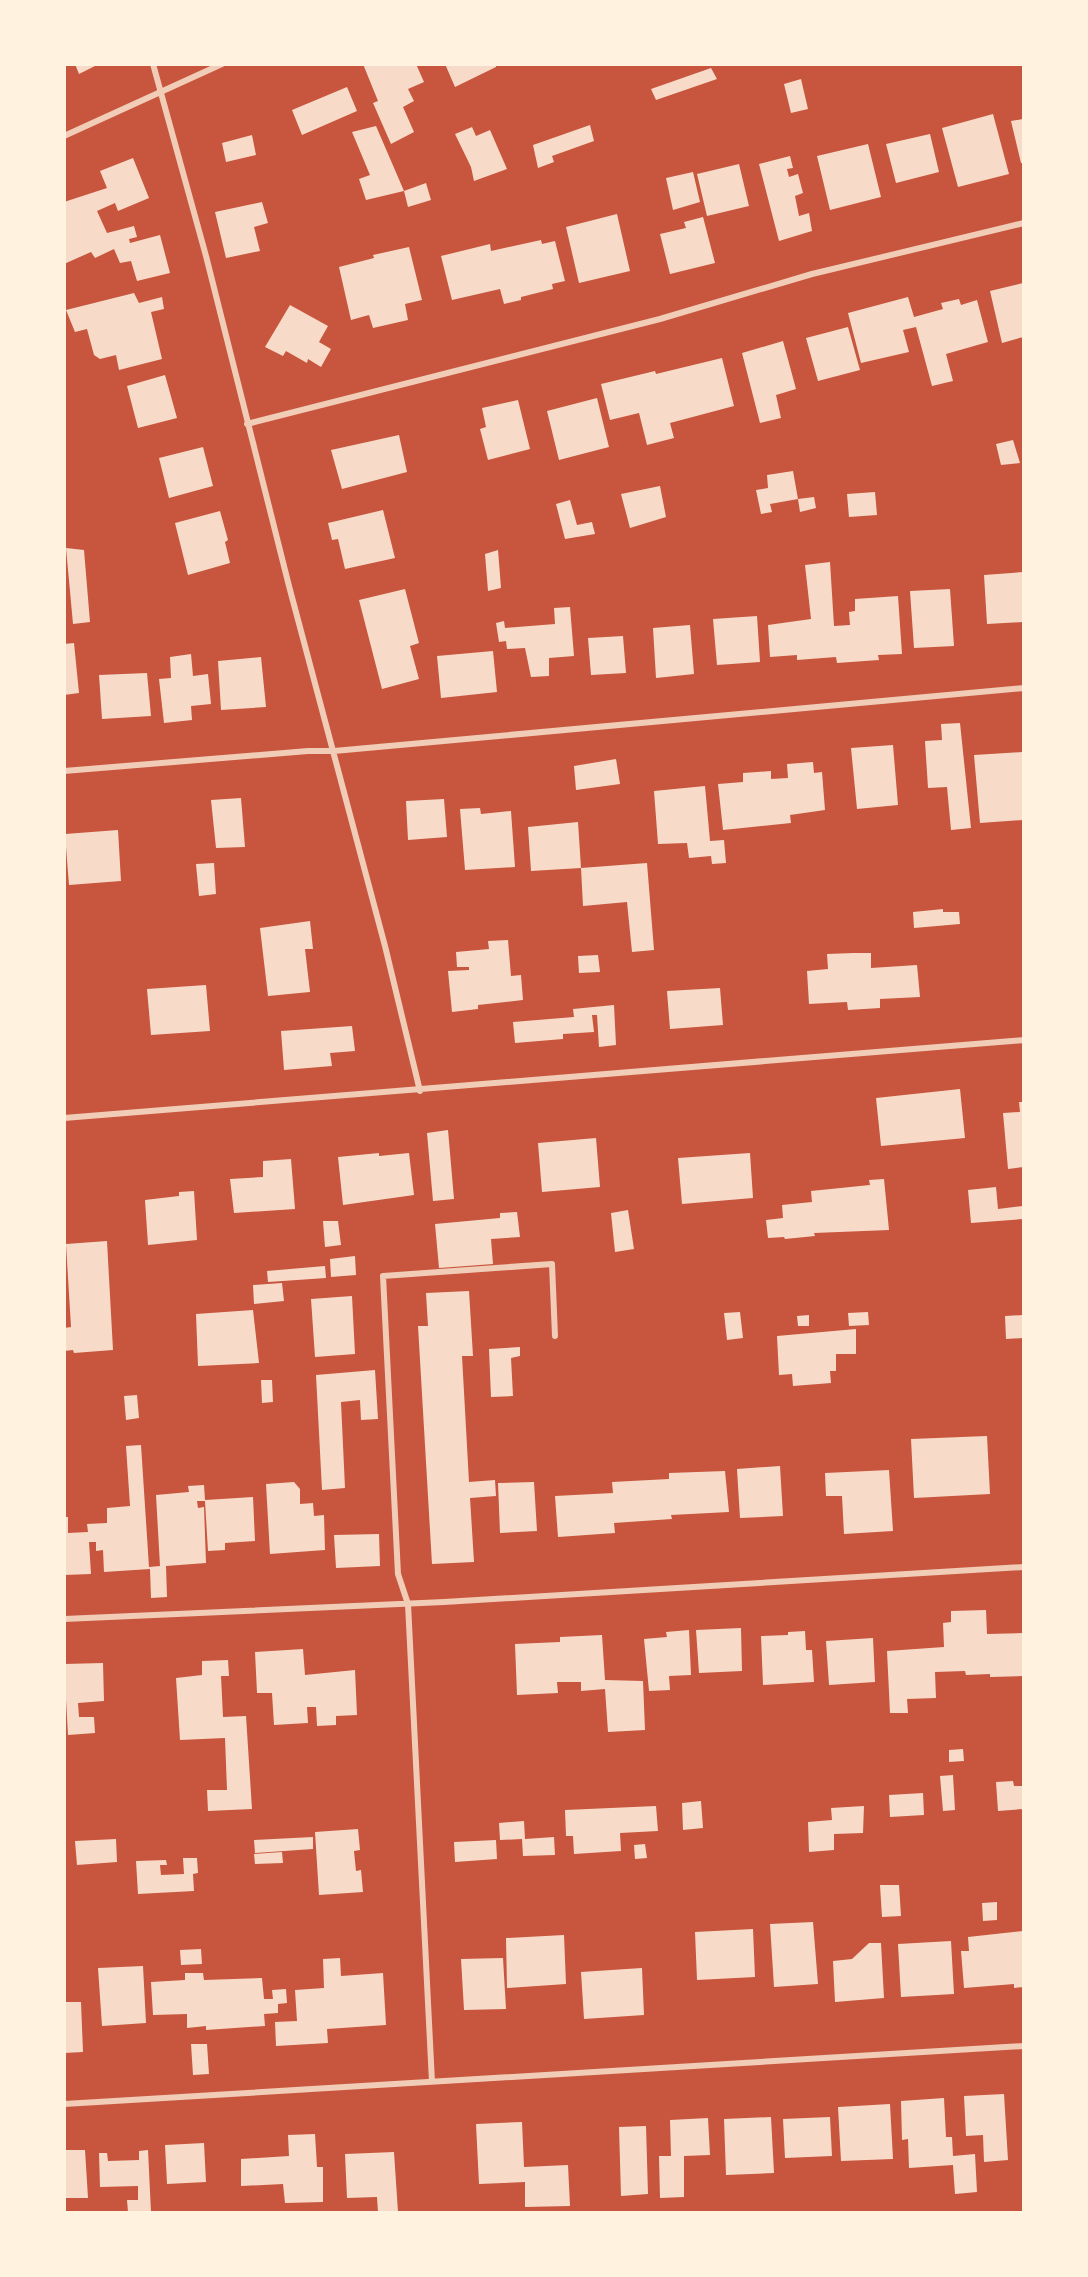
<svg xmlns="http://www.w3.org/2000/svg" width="1088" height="2277" viewBox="0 0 1088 2277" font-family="Rubik,sans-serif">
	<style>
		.building { fill: #f7dbc8 }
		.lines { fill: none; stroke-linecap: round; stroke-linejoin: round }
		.minor { stroke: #f1ccb7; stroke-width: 6 }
	</style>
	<rect width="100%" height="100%" fill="#c8553d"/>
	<path class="building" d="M75,64h24l-20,10z
		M363,64h53l8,18 -16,7 6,12 -11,6 11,25 -23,12 -18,-41 5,-2z
		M445,64h51v3l-41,20z
		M711,68l6,11 -61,21 -5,-11z
		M801,79l7,30 -17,4 -7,-29z
		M347,87l10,24 -55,24 -10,-25z
		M993,114l16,60 -51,13 -16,-59z
		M1023,119v44h-2l-10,-42z
		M590,125l4,16 -42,15 2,6 -16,6 -5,-23z
		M376,126l28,65 -38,9 -7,-21 11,-4 -18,-43z
		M472,127l4,9 14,-6 17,39 -33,12 -3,-14 -16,-33z
		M930,134l9,38 -43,11 -10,-39z
		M252,135l4,20 -30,7 -4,-19z
		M868,144l13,53 -51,13 -13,-54z
		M790,156l3,12 -6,1 2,8 9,-3 5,19 -8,3 4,20 10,-3 3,18 -33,10 -20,-77z
		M133,158l16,40 -31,13 -3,-8 -18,8 10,22 27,-7 3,11 -8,2 1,4 30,-8 10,38 -33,8 -6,-20 -11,2 -6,-14 -19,9 -4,-6 -27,12v-62l43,-14 -7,-17z
		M739,164l10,42 -42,10 -10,-42z
		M693,172l7,30 -27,8 -7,-32z
		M426,183l5,17 -23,7 -4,-16z
		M262,202l6,21 -14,4 6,24 -34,7 -11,-46z
		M617,214l13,57 -51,12 -13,-56z
		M703,217l12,46 -45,11 -10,-40 26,-6 -2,-6z
		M541,240l1,4 13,-3 10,40 -13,3 1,5 -32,8v3l-17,4 -4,-15 -48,11 -11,-44 49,-12 1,7z
		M409,247l13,53 -17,4 3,16 -35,8 -4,-13 -18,5 -12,-53 35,-9 -1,-3z
		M1023,283v54l-21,6 -12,-52z
		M134,293l5,10 23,-6 2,12 -13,3 11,47 -43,11 -3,-15 -16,4 -6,-4 -7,-26 -12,3 -9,-22z
		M908,297l6,20 29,-8 -2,-6 18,-4 2,6 16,-5 11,42 -42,12 7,27 -21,5 -16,-59 -13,3 6,22 -48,11 -13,-50z
		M290,305l38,21 -9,16 12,7 -10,18 -13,-8 -1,4 -21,-12 -3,5 -18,-9z
		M848,327l12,43 -42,11 -12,-43z
		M783,341l13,48 -20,6 5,23 -21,5 -18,-70z
		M722,358l12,48 -64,17 4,15 -27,7 -8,-32 -29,7 -9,-36 54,-13 1,3z
		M165,375l12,43 -39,10 -11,-42z
		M597,398l12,49 -50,13 -12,-49z
		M518,400l12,49 -42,11 -8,-31 6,-2 -4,-19z
		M399,435l8,37 -65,17 -11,-39z
		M1013,440l7,23 -19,2 -5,-21z
		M203,447l10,39 -44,12 -10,-40z
		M793,471l5,28 -28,5 2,8 -11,2 -5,-24 12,-2 -1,-13z
		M660,486l6,31 -36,11 -9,-34z
		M875,492l2,23 -28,2 -2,-23z
		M814,497l2,11 -16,4 -2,-13z
		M570,500l7,25 15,-3 3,12 -30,5 -9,-35z
		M383,510l12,48 -50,11 -7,-30 -6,1 -4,-17z
		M220,511l8,29 -3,2 5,21 -42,12 -13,-52z
		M66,548l18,2 6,72 -17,2z
		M498,550l3,38 -13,3 -3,-37z
		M830,562l4,64 16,-1 -1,-13 6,-1v-12l43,-3 4,58 -24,1 1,5 -42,3 -1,-6 -39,3v-5l-27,2 -2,-32 43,-6 -6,-54z
		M1023,572v50l-36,2 -3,-49z
		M405,589l14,54 -9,3 9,33 -37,10 -23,-89z
		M950,589l4,57 -40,2 -4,-57z
		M570,607l4,49 -25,2v18l-18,1 -6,-29 -18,1 -1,-8 -7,1 -3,-19 8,-2 1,7 50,-4 -1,-16z
		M757,616l3,46 -43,3 -4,-46z
		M690,625l4,49 -38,4 -3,-50z
		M623,636l3,37 -35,2 -3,-37z
		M74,643l5,50 -15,2v-51z
		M493,651l4,41 -56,6 -4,-42z
		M191,654l2,22 15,-2 3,30 -20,2 1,14 -28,3 -5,-44 12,-1 -1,-21z
		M261,657l5,50 -45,3 -3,-49z
		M147,673l4,43 -49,3 -3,-44z
		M960,723l11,105 -20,2 -4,-43 -19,1 -3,-47 17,-1 -1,-16z
		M893,745l5,60 -41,4 -6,-61z
		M1022,752l1,68 -43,3 -6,-68z
		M616,759l4,25 -44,6 -2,-24z
		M813,762l1,11 8,-1 3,38 -35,5 1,8 -68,7 -5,-46 25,-2v-9l28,-2v8l17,-1 -1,-14z
		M705,786l5,55 14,-1 2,23 -14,1 -1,-8 -22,2 -2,-15 -29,1 -4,-53z
		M241,798l4,49 -29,1 -5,-48z
		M444,799l3,38 -39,3 -2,-39z
		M480,808l1,6 30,-3 4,56 -50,3 -5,-61z
		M578,822l3,46 -50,3 -3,-44z
		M118,830l3,51 -52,4 -4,-51z
		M214,863l2,31 -17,2 -3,-32z
		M647,863l7,87 -22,2 -5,-50 -44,4 -2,-38z
		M943,909v3h16l1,12 -46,4 -1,-16z
		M310,921l3,28h-8l5,43 -42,4 -8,-68z
		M508,940l3,36 10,-1 2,25 -45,5v4l-26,3 -4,-41 21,-1v-3h-12l-1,-15 33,-3 -1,-8z
		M853,953h18v15l46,-3 3,32 -40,2v9l-32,2 -1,-8 -38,2 -2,-33 21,-2 -1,-15z
		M598,955l2,17 -21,1 -1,-17z
		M206,985l4,46 -59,4 -4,-46z
		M720,988l3,37 -53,4 -3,-38z
		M614,1005l2,40 -17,2 -2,-32h-5l2,17 -31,2v5l-48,4 -2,-21 61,-5 -1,-8z
		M352,1026l3,25 -25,2 2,13 -48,4 -3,-39z
		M960,1089l5,49 -84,8 -5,-48z
		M1019,1102h4v65l-15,2 -5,-56 17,-1z
		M448,1130l6,69 -21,2 -6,-68z
		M596,1138l4,49 -58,5 -4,-49z
		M379,1153v3l30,-3 5,42 -71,10 -5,-48z
		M750,1153l3,45 -71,6 -4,-46z
		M291,1159l4,50 -61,4 -4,-34 33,-2v-16z
		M884,1179l5,51 -75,3 1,3 -30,3 -1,-2 -16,1 -2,-18 17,-2 -1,-13 30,-3 -1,-11 59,-6 -1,-5z
		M996,1187l2,22 25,-3v13l-52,4 -3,-33z
		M194,1191l3,49 -49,5 -3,-45 34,-4v-4z
		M628,1210l6,39 -19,3 -4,-39z
		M517,1212l3,25 -29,2 2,25 -54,4 -4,-44 65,-6v-5z
		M323,1221h15l3,24 -16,2z
		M107,1241l6,109 -39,3 -1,-3 -9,1v-23l7,-1 -5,-83z
		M355,1256l1,19 -25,2 -1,-18z
		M325,1266l1,12 -58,4 -1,-11z
		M282,1283l2,18 -30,3 -1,-19z
		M469,1291l4,65h-11l7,126 26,-2 1,16 -26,2 4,64 -42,2 -14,-238h10l-2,-33z
		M352,1296l3,58 -40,3 -4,-58z
		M253,1310l6,53 -61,3 -2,-52z
		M740,1312l3,26 -16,2 -3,-27z
		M868,1312l1,13 -20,1 -1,-13z
		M809,1315v11h-11l-1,-10z
		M1023,1315v23l-17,1 -1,-23z
		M856,1329v25h-20v17h-6l1,12 -38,3 -1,-12 -13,1 -2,-39z
		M520,1347v9l-9,2 2,38 -22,1 -2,-48z
		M375,1370l3,49 -17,1 -1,-20 -19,2 4,86 -23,2 -6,-115z
		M261,1380h11l1,22 -11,1z
		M137,1395l2,23 -13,2 -2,-24z
		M987,1436l3,58 -76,4 -3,-59z
		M141,1445l8,122 11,-1 -4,-71 33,-3 -1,-6 16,-1 1,15 48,-3 2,44 -30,2v7l-17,1 -3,-50h-8l1,7 6,-1 2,56 -40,3 1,31 -16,1 -1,-29 -46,3 -1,-22 -7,1v-9h-7l2,32 -27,1v-58h4v16l20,-1 -1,-8 20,-1v-15l23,-2 -4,-60z
		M780,1466l3,50 -43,2 -3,-49z
		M889,1470l4,61 -49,3 -2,-38h-16l-1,-23z
		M725,1471l4,41 -58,3 1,4 -58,4 1,10 -57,4 -3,-41 58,-3 -1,-11 57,-3v-6z
		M294,1482l6,7v15l13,-1 1,13 10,-1 1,35 -55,4 -4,-70z
		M534,1482l3,49 -37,2 -2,-50z
		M379,1534l1,32 -44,2 -2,-33z
		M986,1610l1,24 36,-1v43l-33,1v-3l-24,1 -1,-4 -30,1 1,26 -29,1 1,14h-18l-3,-62 57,-4 -1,-24 8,-1v-11z
		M741,1628l1,43 -43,2 -3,-43z
		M689,1630l2,45 -22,1 1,14 -21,1 -5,-52 23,-2 -1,-5z
		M805,1631l1,19h6l2,32 -51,3 -2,-49 27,-1v-3z
		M602,1635l3,45 38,1 2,49 -37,2 -3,-43 -24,2v-9h-24l1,11 -41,2 -2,-51 45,-2v-5z
		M873,1638l2,44 -46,3 -3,-44z
		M303,1649l2,26 50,-5 2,45 -21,1v9l-19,1 -1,-19h-9l1,16 -34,2 -2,-32h-15l-2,-41z
		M228,1660l1,16h-8l2,41 23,-1 6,93 -44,2 -1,-21h20l-2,-52 -45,2 -4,-62 26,-3v-14z
		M103,1663l1,38 -26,2 1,14h15l1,16 -27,2 -4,-71z
		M963,1749l1,12 -15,1v-12z
		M953,1775l2,35 -12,1 -3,-35z
		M1013,1781l1,5h9v23l-25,2 -2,-29z
		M923,1793l1,22 -34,2 -1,-22z
		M701,1801l2,27 -20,2 -1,-27z
		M656,1806l2,25 -38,2 1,18 -47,3 -1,-18h-7l-1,-26z
		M864,1806l-1,27 -29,1v16l-25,2 -1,-30 24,-2 -1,-12z
		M524,1821l1,18 29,-2 1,18 -32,1 -1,-17 -22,1 -1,-17z
		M358,1829l2,21 -6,1 2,20 5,-1 2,22 -44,3 -4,-63z
		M313,1837v12l-58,4 -1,-13z
		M116,1839l1,23 -40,3 -2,-24z
		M496,1840l1,19 -42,3 -1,-20z
		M645,1844l2,14 -12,1 -1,-14z
		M282,1852l1,11 -28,1 -1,-10z
		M183,1858h14l1,15 -5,1 1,17 -56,3 -2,-33 30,-1 1,5h-7l1,10 23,-1z
		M880,1885h19l2,31 -19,1z
		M997,1902v18l-14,1 -1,-18z
		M813,1922l5,62 -44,3 -4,-63z
		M753,1929l2,48 -58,3 -2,-48z
		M1023,1931v56l-9,1v-4l-50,4 -3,-37h8l-1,-14z
		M564,1935l2,49 -59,4 -1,-50z
		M951,1941l3,53 -53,3 -3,-53z
		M869,1943h12l3,55 -49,4 -2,-41 19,-2z
		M201,1949l1,15 -21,1 -1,-15z
		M340,1958l1,18 42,-3 3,52 -59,4 1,14 -52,3 -1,-24 22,-1 -2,-31 29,-2 -1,-29z
		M503,1958l3,51 -42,1 -3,-51z
		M143,1966l3,57 -44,3 -4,-58z
		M642,1968l2,47 -60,4 -3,-47z
		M185,1973h18l1,7 58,-2 2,21h9l-1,-9 14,-1 1,14 -9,1v9l-14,1 1,12 -59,4v-4l-19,2v-14l-34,1 -2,-33 34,-2z
		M64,2002h17l2,50 -19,1z
		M191,2044h16l2,30 -16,1z
		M1004,2094l4,66 -24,2 -1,-27 -17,1 -2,-40z
		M944,2098l2,39h6l1,19 22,-2 2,38 -22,2 -2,-29 -44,3 -1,-29 -6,1 -1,-39z
		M890,2104l3,55 -52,2 -3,-54z
		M771,2117l3,56 -48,2 -2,-56z
		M830,2117l2,39 -47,2 -2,-39z
		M708,2118l2,37 -26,1v41l-24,1 -1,-42h12l-1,-36z
		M522,2122l2,45 44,-2 2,41 -45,1v-25l-46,2 -3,-60z
		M646,2126l2,68 -27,2 -2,-69z
		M315,2134l2,33h6v35l-38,1 -2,-19 -42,2v-27l48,-3 -1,-21z
		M204,2143l2,39 -39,2 -2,-39z
		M64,2150h21l3,48h-24z
		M148,2150l3,62h-23l-1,-12h11v-14l-38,1 -1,-34h8l1,8 31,-1v-9z
		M394,2152l4,60h-20l-1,-15 -30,1 -2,-44z"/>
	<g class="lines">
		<path class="minor" d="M153,64l53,192 83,330 96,360 35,145
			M64,136l158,-72
			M247,424l413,-105 152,-45 212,-51
			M64,771l244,-20h26l690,-63
			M64,1118l960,-78
			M64,1619l380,-17 580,-35
			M432,2082l-24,-478 -10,-30 -15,-298 169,-12 3,72
			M64,2104l960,-58"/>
	</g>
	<rect width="1088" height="2277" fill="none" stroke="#fff3e0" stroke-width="132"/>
</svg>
